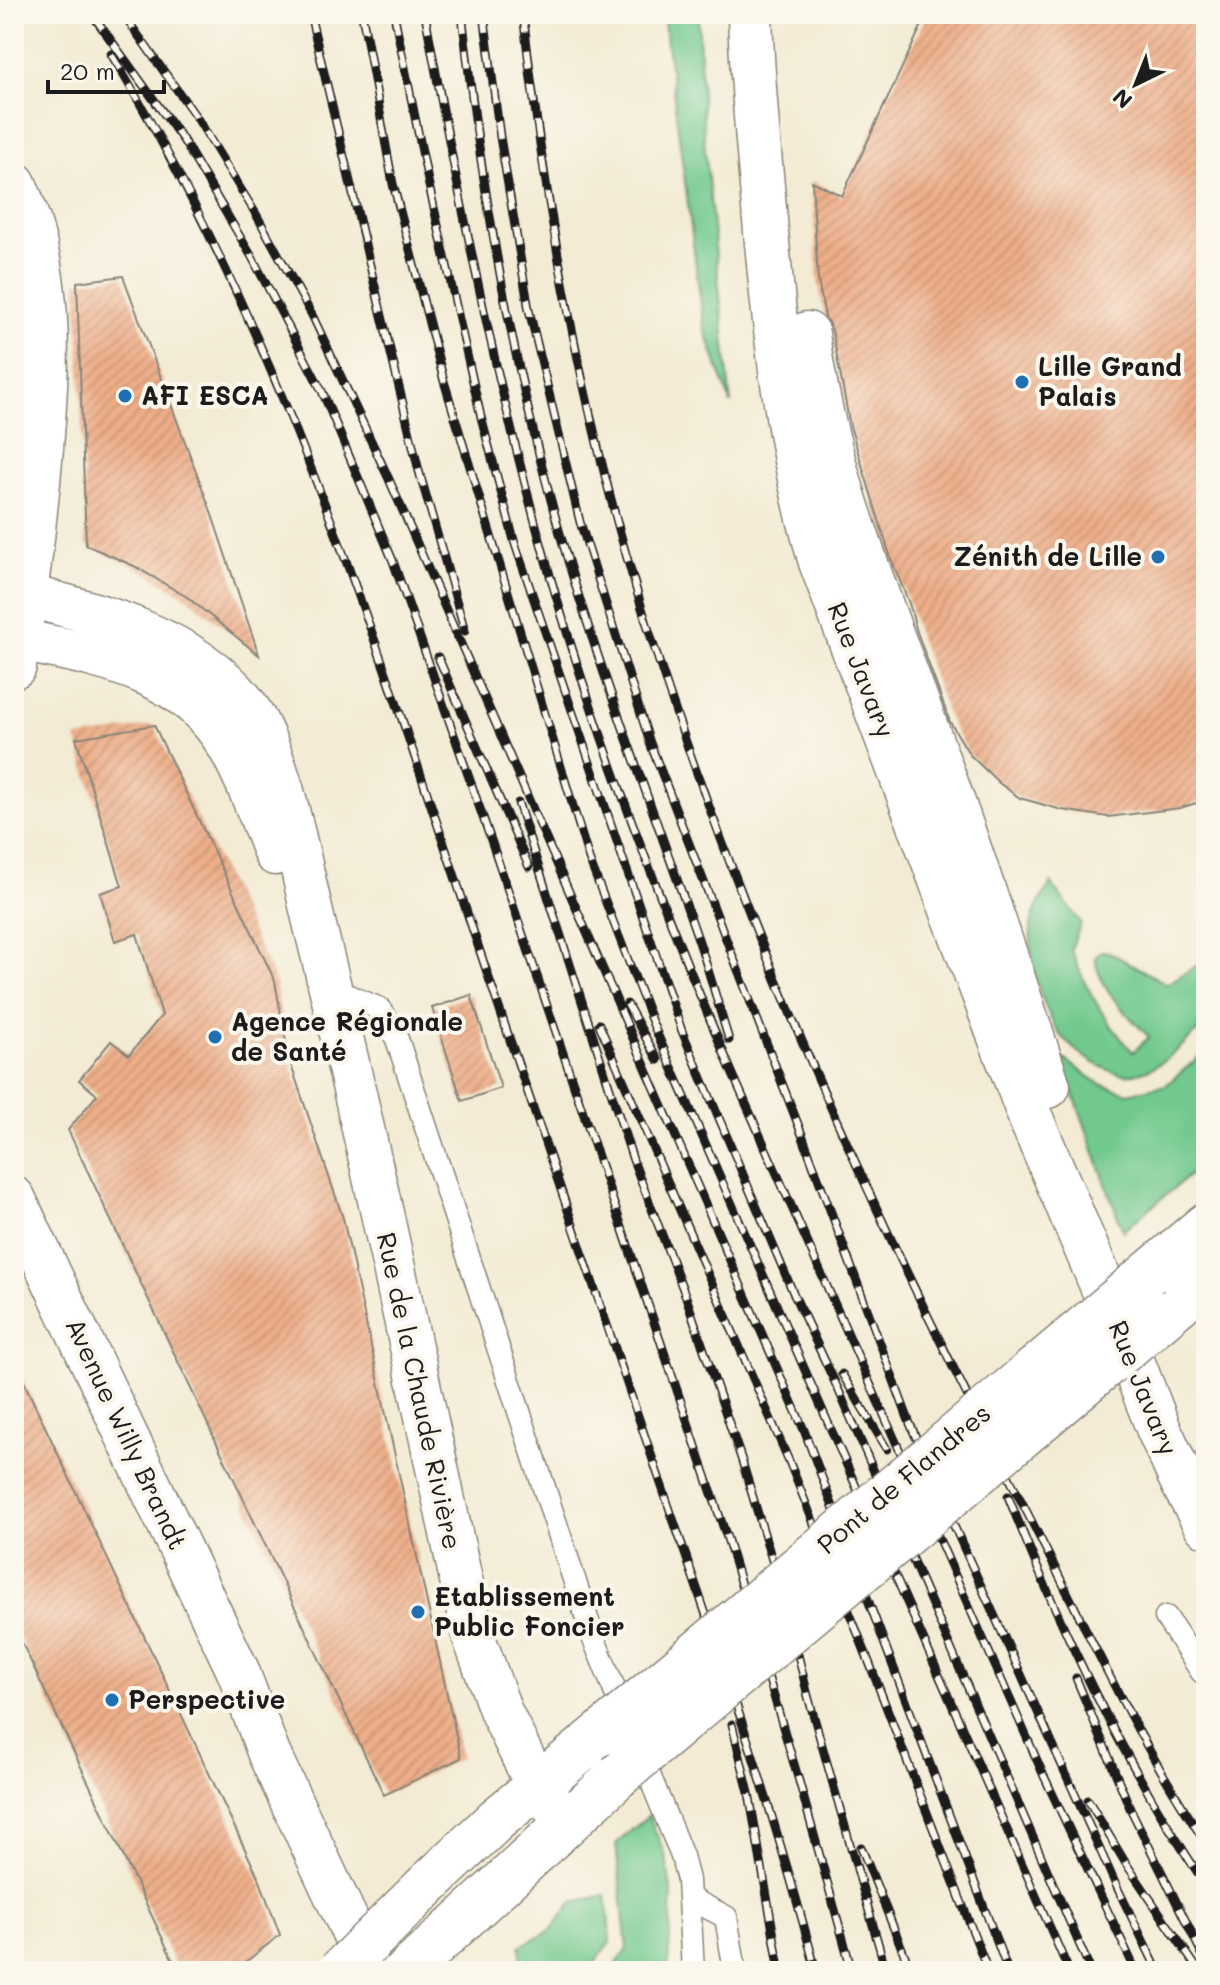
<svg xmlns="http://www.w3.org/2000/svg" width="1220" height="1985" viewBox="0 0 1220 1985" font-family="Mali,sans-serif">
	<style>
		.grass { fill: #71c98e; stroke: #467255; stroke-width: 2 }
		.building { fill: url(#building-hatch) }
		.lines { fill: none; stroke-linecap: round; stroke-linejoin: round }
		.lane-casing { stroke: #888478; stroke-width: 25 }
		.street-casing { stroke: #888478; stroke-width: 45 }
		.secondary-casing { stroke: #888478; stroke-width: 47 }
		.primary-casing { stroke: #888478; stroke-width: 47 }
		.lane { stroke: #fff; stroke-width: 22 }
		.street { stroke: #fff; stroke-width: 42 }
		.secondary { stroke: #fff; stroke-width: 44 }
		.primary { stroke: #fff; stroke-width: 44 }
		.rail-casing { stroke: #1c1c1c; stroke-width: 9 }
		.rail { stroke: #fbf7ec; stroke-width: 6; stroke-dasharray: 18; stroke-linecap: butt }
		.primary-bridge-casing { stroke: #888478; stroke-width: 47; stroke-linecap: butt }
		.primary-bridge { stroke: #fff; stroke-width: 44 }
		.poi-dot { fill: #1f6fb2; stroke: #fbf7ec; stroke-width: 3 }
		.labels { text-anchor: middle; stroke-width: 8; stroke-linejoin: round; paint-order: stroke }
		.poi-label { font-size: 26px; font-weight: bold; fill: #1c1c1c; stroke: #fbf7ec; text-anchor: start }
		.street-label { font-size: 26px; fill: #1c1c1c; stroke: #fbf7ec }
	</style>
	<defs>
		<pattern id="building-hatch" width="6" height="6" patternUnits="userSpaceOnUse" patternTransform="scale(2)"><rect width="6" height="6" fill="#edae89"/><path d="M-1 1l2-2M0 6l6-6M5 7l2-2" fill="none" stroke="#cb9576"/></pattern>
	</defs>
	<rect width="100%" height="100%" fill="#fbf7ec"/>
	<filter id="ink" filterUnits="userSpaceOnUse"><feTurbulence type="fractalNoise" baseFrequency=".0125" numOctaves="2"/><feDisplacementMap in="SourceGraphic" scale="16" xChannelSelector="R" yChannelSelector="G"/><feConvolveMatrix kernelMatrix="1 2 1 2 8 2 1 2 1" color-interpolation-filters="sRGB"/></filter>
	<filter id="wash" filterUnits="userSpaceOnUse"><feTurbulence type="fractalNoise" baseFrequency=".006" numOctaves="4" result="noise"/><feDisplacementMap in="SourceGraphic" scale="32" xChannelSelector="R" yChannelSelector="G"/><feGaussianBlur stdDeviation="1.8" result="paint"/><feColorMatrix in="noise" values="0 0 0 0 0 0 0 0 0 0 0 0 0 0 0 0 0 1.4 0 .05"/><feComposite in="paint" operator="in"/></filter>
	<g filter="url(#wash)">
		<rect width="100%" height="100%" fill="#f3ebd4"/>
		<path class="grass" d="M663,14h35l6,124 27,266 -27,-77z
			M1051,883l30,40 -10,26c14,39 34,73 62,103l16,-15c-21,-22 -50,-48 -54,-79l6,-7 8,1 58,32 39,-24v64c-22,18 -50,53 -81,50 -22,-1 -60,-28 -70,-47 -16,-30 -29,-73 -23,-106 2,-13 13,-27 19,-38z
			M1206,1051v110l-83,70 -63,-175 40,28 28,9 38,-8z
			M649,1815l17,43 6,38 -4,75h-57l16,-22 -11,-105z
			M606,1895l5,46 -22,30h-66l-3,-25 31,-16 22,-28z"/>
		<g id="blocks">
			<path class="building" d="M927,14h279v786l-26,8 -72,9 -46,-7 -42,-12 -21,-15 -29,-28 -20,-33 -33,-90 -8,-29 -18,-44 -41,-133 -18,-96 -7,-13 -7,-37 -6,-99 30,15z
				M123,276l87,233 49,146 -72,-58 -53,-31 -48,-21 -9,-263z
				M154,725l121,256 14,78 54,159 118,540 -77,37 -316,-665 29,-35 -18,-15 32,-39 18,14 33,-40 -25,-81 -22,7 -15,-48 22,-7 -46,-148z
				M471,995l30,93 -39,13 -30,-93z
				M14,1361l246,520 20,54 -46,36h-56l-164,-345z"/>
		</g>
	</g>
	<g filter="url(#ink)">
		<use href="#blocks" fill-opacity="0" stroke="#888478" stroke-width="2"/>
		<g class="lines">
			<g class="lane-casing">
				<path id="lane" d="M330,988l50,21 17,30 196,598 33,81
					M1166,1617l36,55
					M639,1750l43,106 6,24 5,91
					M691,1899l35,18 9,54"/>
			</g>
			<g class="street-casing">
				<path id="street" d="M14,593c76,17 179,45 229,108 38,48 56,160 71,221 59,236 107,475 159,713l28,77 36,74 29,36
					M14,639c82,17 170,28 215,108 19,34 32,71 46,107
					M14,1198l224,473 31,83 102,217"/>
			</g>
			<g class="secondary-casing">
				<path id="secondary" d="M750,14c2,65 8,130 14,194 10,119 23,239 57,354l210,557 74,173 54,138 25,55 22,40
					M14,184c39,85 34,174 27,264 -6,73 -15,145 -27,218
					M807,334c17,133 69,257 115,383 45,122 86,245 126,369"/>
			</g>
			<g class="primary-casing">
				<path id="primary" d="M1149,1273l57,-48
					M1168,1313l38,-32
					M430,1882l67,-63 105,-86
					M407,1971l211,-195"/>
			</g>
			<use href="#lane" class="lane"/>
			<use href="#street" class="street"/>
			<use href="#secondary" class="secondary"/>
			<use href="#primary" class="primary"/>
			<g class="rail-casing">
				<path id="rail" d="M92,14l91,126 69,117 70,134 71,170 99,282 236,698 71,240 53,190
					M123,14l74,104 59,96 57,103 75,160 416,953 204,541
					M310,14l109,457 46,160
					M362,14l31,170 51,197 145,478 63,163 417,949
					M394,14l34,167 53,236 34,127 167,487 113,266 44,94 252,580
					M425,14c32,173 66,345 112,515 50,185 120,365 194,541l313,706 92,195
					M462,14c19,173 50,348 97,516 39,138 91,270 138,406 12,34 21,69 32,104
					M484,14l16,123 29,173 51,212 70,221 151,389 108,289 36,85 170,377 43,88
					M523,14c23,199 59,399 118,591 94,305 226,599 373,882 62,119 117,244 192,356
					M111,54c185,305 285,654 400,989 53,156 106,312 159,467 53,153 105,305 146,461
					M438,657l91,210
					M518,803l115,357 53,137 55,161 46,151 21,87 78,275
					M627,1004l31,56
					M599,1024l190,437 75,188 124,322
					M842,1374l45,75
					M1008,1496c54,136 116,268 198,389
					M1076,1678l54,130 76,154
					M732,1724l17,69 31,178
					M1088,1800l37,62 74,109
					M861,1847l50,124"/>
			</g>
			<use href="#rail" class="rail"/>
			<g class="primary-bridge-casing">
				<path id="primary-bridge" d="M602,1733l547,-460
					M618,1776l550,-463
					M340,1971l90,-89"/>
			</g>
			<use href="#primary-bridge" class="primary-bridge"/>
		</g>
	</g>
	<g class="poi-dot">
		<circle cx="1022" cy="382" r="8"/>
		<circle cx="125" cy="396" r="8"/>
		<circle cx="1158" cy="557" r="8"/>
		<circle cx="215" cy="1037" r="8"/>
		<circle cx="418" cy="1612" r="8"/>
		<circle cx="112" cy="1700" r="8"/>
	</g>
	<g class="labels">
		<g class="poi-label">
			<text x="1038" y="376">Lille Grand<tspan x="1038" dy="30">Palais</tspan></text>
			<text x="141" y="405">AFI ESCA</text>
			<text x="1142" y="566" text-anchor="end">Zénith de Lille</text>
			<text x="231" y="1031">Agence Régionale<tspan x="231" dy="30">de Santé</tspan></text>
			<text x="434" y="1606">Etablissement<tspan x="434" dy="30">Public Foncier</tspan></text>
			<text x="128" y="1709">Perspective</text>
		</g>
		<g class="street-label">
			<text transform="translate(861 670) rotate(69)" y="9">Rue Javary</text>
			<text transform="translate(1143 1388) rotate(68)" y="9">Rue Javary</text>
			<text transform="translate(419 1391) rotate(78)" y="9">Rue de la Chaude Rivière</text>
			<text transform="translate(126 1434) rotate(65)" y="9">Avenue Willy Brandt</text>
			<text transform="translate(904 1479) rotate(-40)" y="9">Pont de Flandres</text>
		</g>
	</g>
	<rect width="1220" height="1985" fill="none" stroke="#fbf7ec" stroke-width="48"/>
	<g transform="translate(1136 84) rotate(223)" stroke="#fbf7ec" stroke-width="6" paint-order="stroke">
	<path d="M0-6L14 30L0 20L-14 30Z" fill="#1c1c1c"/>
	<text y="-12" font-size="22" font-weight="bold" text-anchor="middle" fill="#1c1c1c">N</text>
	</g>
	<path d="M48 80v12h116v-12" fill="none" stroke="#1c1c1c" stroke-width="4"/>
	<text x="60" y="80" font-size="24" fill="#1c1c1c" stroke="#fbf7ec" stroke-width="6" paint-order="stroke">20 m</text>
</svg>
